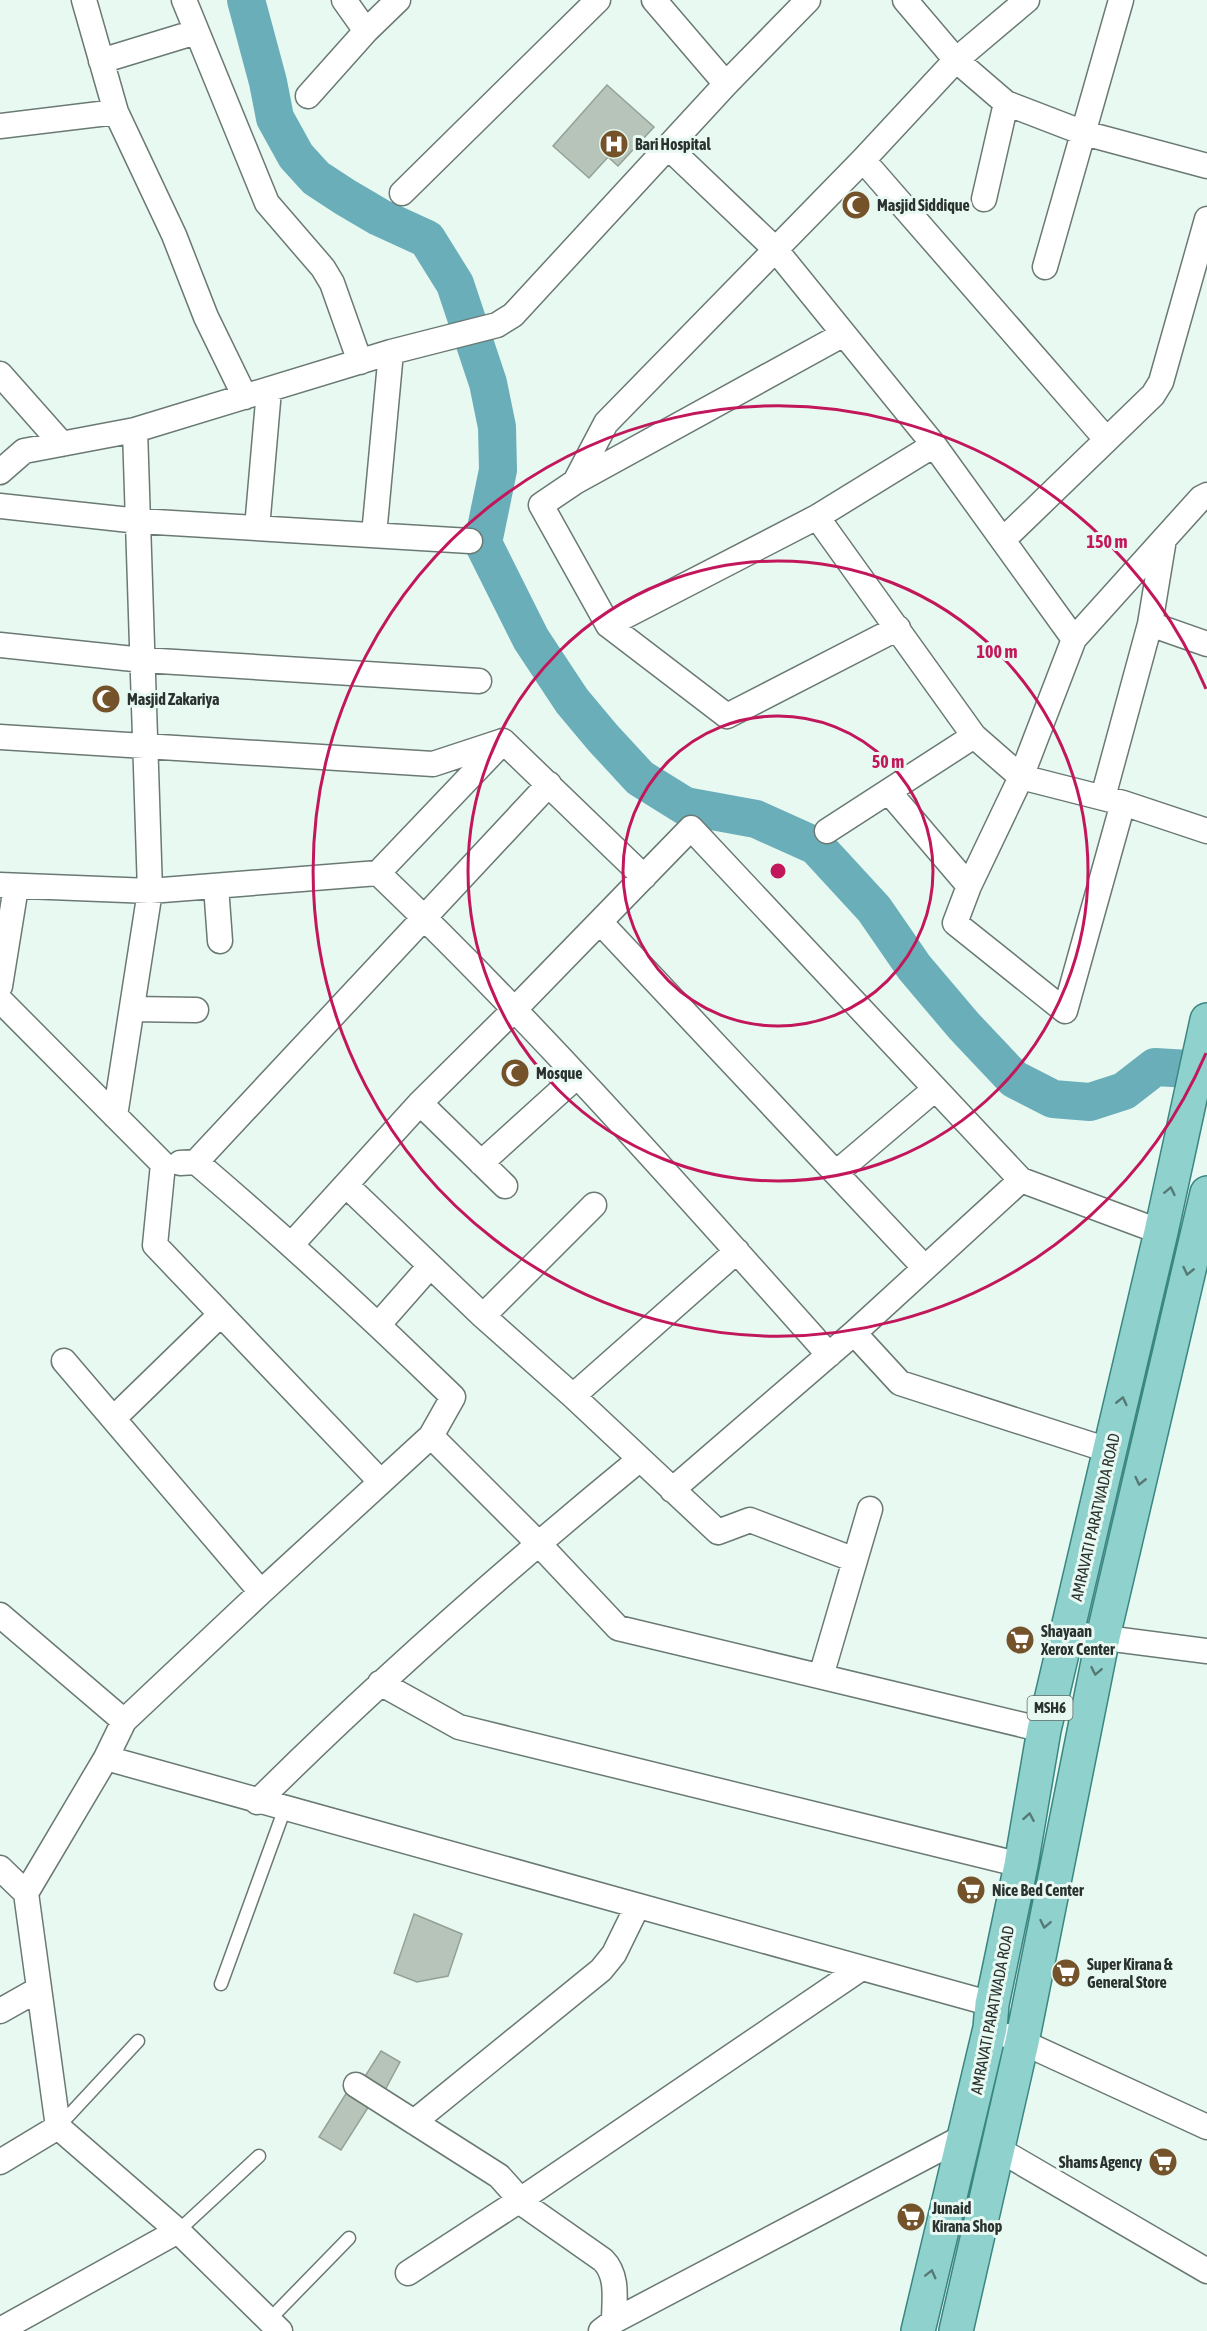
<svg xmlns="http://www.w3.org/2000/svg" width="1207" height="2331" viewBox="0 0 1207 2331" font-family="'Asap Condensed',sans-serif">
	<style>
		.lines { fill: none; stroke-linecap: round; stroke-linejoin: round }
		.river { stroke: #6aaeb9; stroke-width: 38 }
		.building { fill: #b7c4b9; stroke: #94a196; stroke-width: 1.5 }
		.service-casing { stroke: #6a7973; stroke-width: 15 }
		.minor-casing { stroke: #6a7973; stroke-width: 27 }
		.primary-casing { stroke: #3a8680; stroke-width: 36 }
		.service { stroke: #fff; stroke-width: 12 }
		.minor { stroke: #fff; stroke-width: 24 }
		.primary { stroke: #8ed1cd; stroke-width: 33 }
		.oneway { stroke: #577976 }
		.ring { fill: none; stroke: #c2185b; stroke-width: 3 }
		.labels { text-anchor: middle; stroke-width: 6; stroke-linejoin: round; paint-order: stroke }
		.shield { fill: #e8f9f2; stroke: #636d69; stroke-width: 1.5 }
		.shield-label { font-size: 15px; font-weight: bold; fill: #2a312e }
		.poi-label { font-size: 16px; font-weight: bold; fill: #2a312e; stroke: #e8f9f2; text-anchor: start }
		.street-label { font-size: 16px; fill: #2a312e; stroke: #e8f9f2 }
		.centre { fill: #c2185b; stroke: #e8f9f2; stroke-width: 3 }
		.ring-label { font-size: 18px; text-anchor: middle; font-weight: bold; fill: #c2185b; stroke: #e8f9f2; stroke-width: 6; stroke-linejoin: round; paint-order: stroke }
	</style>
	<rect width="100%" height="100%" fill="#e8f9f2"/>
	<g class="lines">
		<path class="river" d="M246,0l22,82 7,36 21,38 20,22 29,19 34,20 48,22 28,45 33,99 9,44 1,43 -15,73 48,96 41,62 31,37 37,40 45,28 71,13 60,27 58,63 40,58 50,59 50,53 39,20 37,3 34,-11 31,-24 52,3"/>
	</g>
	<path class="building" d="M607,85l47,42 -36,39 -10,-9 -19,21 -36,-32z
		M414,1914l48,20 -14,42 -31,6 -23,-9z
		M381,2051l19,11 -15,28 -21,-12z
		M347,2092l22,14 -28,44 -22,-13z"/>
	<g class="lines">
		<g class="service-casing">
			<path id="service" d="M221,1984l64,-176
				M59,2126l79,-85
				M178,2231l81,-75
				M269,2320l80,-82"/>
		</g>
		<g class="minor-casing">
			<path id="minor" d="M84,0l32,112 58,123 32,82 39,80
				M184,0l83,203 56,65 9,15 28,79
				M344,0l22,31
				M654,0l72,84
				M905,0l51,60 50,43 78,30 123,33
				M101,61l95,-29
				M308,96l58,-65 32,-31
				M0,126l116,-14
				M668,147l107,102 159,196 140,194
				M863,160l243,279
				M402,193l196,-193
				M984,199l22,-96
				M1045,267l76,-267
				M844,334l-269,148 -34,23 67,120 119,91 171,-88
				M0,374l62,70
				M0,472l24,-21 111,-21 256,-78 106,-27 16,-10 213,-231 82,-84
				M575,482l31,-59 257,-263 93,-100 71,-60
				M0,506l139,15 331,20
				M817,517l157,219 47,41 102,26 84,28
				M257,528l12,-138
				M374,535l17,-183
				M1164,539l-14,85 57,20
				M1003,540l150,-145 8,-13 46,-163
				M608,625l209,-108 117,-72
				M0,645l143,15 336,21
				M0,737l433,27 70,-23
				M503,741l141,136
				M889,792l80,94
				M1103,797l47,-173
				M1123,803l-58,208 -110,-88 14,-37 52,-109 53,-138 127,-141 6,-3
				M827,831l147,-95
				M378,873l124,-130
				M0,885l150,6 228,-18c159,152 305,318 451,482
				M216,886l4,55
				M600,922l325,346
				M0,986l16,-99
				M0,1000l163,164 -8,81 225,236
				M132,1009l64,1
				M420,1103l85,83
				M115,1116l35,-225 -15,-461
				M196,1162l353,-378
				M180,1163l16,-1c89,76 174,154 257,235l-22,39
				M481,1163l95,-86
				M836,1173l99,-84
				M346,1185l137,131 90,80 145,136 32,-12 105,40
				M292,1244l128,-141 94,-93 177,-182 330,352 140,52
				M483,1316l111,-111
				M379,1324l51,-58
				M854,1333l46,50 211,68
				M64,1361l197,231
				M573,1396l164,-145
				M114,1418l107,-104
				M672,1490l182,-157 167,-153
				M0,1615l124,106
				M1067,1633l140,18
				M821,1676l49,-167
				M380,1683l79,44 562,138
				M106,1758l886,246
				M257,1802c122,-121 250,-234 383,-343
				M0,1868l26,25
				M0,2011l39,-22
				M1009,2036l198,91
				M356,2085l143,91 27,30 77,54c16,16 11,40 11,61
				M414,2122l187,-152 13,-16 23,-47
				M998,2149l209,122
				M0,2162l58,-35
				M408,2273l112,-73 340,-231
				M0,2330l178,-99
				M280,2331l-102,-100 -120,-104 -32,-234 80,-135 18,-37 137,-129 170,-156 107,107 80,85 426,102
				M601,2331l13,-10 351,-185"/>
		</g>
		<g class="primary-casing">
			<path id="primary" d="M918,2331l72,-303 2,-24 29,-139 23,-135 117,-498 46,-212
				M956,2331l66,-289 81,-405 104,-444"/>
		</g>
		<use href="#service" class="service"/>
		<use href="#minor" class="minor"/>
		<use href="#primary" class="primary"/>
	</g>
	<defs><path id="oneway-chevron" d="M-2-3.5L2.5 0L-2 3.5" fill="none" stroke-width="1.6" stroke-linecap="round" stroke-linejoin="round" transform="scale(1.5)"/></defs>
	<g class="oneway">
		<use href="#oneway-chevron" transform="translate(1170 1191) rotate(-78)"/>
		<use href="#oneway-chevron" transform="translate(1188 1271) rotate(103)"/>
		<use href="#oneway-chevron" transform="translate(1122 1401) rotate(-77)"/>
		<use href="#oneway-chevron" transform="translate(1140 1481) rotate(103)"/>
		<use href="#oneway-chevron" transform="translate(1096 1671) rotate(101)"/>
		<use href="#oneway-chevron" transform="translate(1029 1817) rotate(-80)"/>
		<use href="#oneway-chevron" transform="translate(1045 1924) rotate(101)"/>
		<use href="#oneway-chevron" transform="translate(931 2274) rotate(-76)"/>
	</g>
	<g class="ring">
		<circle cx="778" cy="871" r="155"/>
		<circle cx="778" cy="871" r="310"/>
		<path d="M1206 1053A465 465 0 1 1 1206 689"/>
	</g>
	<defs>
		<g id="hospital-disc" transform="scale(1.5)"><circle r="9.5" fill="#74532a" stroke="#e8f9f2"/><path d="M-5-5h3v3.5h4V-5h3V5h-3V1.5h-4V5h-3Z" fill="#fff"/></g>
		<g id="mosque-disc" transform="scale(1.5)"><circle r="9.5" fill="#74532a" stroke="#e8f9f2"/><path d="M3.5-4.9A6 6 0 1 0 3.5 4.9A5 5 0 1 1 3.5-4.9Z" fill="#fff"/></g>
		<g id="supermarket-disc" transform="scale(1.5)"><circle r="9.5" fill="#74532a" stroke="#e8f9f2"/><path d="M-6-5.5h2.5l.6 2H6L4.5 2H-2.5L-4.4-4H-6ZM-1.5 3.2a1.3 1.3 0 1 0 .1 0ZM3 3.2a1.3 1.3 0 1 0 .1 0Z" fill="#fff"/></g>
	</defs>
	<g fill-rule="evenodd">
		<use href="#hospital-disc" x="614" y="144"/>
		<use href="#mosque-disc" x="856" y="205"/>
		<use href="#mosque-disc" x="106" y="699"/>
		<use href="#mosque-disc" x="515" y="1073"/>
		<use href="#supermarket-disc" x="1020" y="1640"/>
		<use href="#supermarket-disc" x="971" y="1890"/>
		<use href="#supermarket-disc" x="1066" y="1973"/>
		<use href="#supermarket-disc" x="1163" y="2162"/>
		<use href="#supermarket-disc" x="911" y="2217"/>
	</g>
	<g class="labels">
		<rect class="shield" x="1027.5" y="1696" width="45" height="24" rx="4.5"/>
		<g class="shield-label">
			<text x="1050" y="1713">MSH6</text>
		</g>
		<g class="poi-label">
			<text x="635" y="150">Bari Hospital</text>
			<text x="877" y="211">Masjid Siddique</text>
			<text x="127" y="705">Masjid Zakariya</text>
			<text x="536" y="1079">Mosque</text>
			<text x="1041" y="1637">Shayaan<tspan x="1041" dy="18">Xerox Center</tspan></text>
			<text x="992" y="1896">Nice Bed Center</text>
			<text x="1087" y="1970">Super Kirana &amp;<tspan x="1087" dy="18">General Store</tspan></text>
			<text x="1142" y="2168" text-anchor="end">Shams Agency</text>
			<text x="932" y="2214">Junaid<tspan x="932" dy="18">Kirana Shop</tspan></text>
		</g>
		<g class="street-label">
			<text transform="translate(1095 1517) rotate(-77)" y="6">AMRAVATI PARATWADA ROAD</text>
			<text transform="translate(992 2010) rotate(-79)" y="6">AMRAVATI PARATWADA ROAD</text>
		</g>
	</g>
	<circle cx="778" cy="871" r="9" class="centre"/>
	<g class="ring-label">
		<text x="1107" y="548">150 m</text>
		<text x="997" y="658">100 m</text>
		<text x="888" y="768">50 m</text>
	</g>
</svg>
